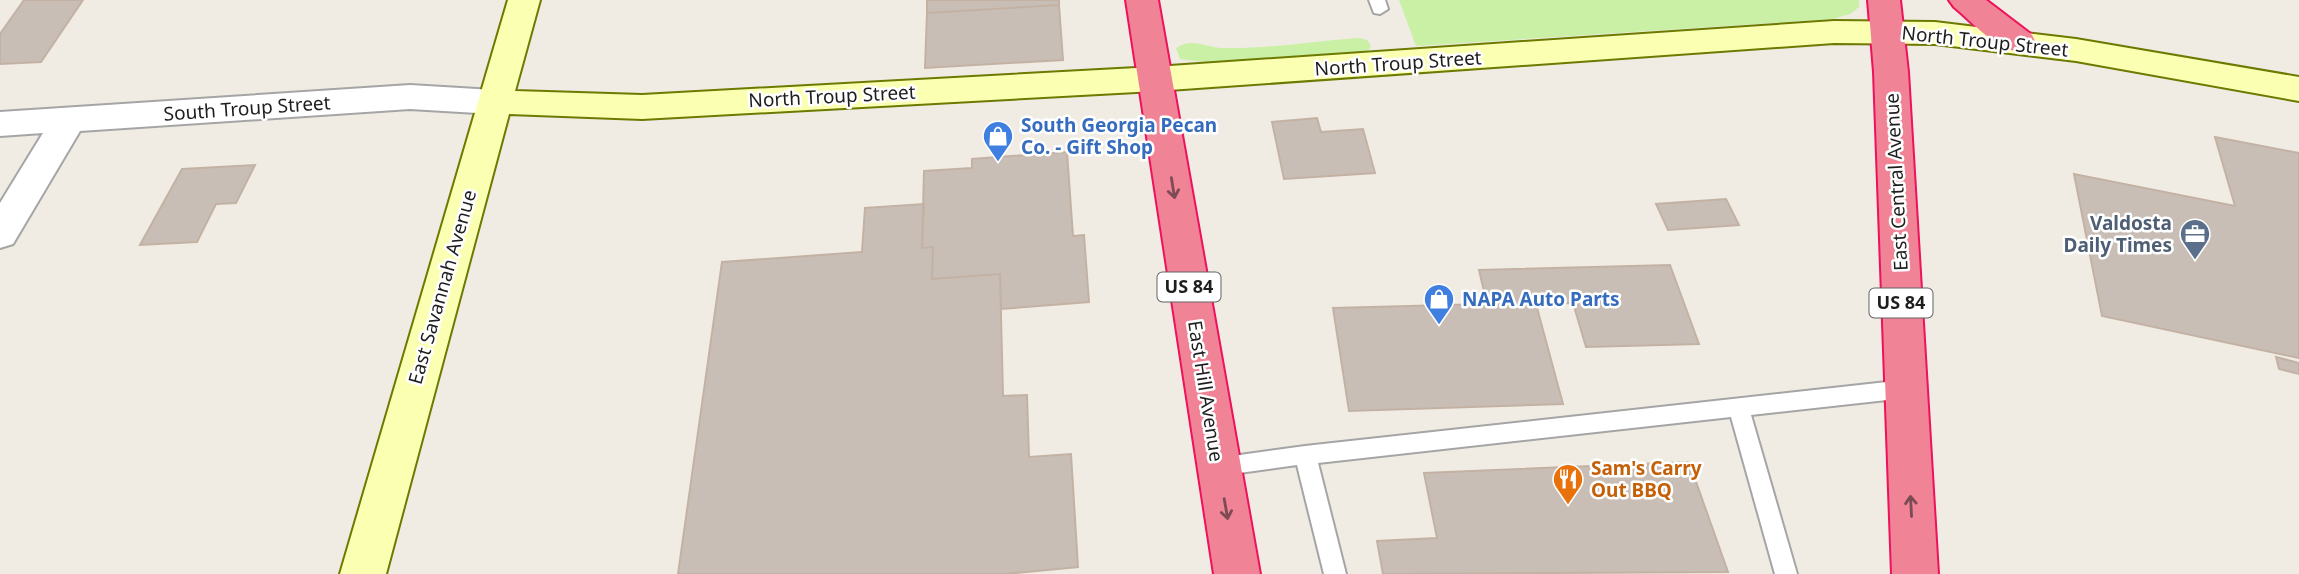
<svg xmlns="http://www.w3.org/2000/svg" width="2299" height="574" viewBox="0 0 2299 574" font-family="'Noto Sans',sans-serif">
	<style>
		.grass { fill: #c9f0a4 }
		.building { fill: #c9beb6; stroke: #c3b2a4; stroke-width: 2 }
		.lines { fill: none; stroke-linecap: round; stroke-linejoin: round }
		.lane-casing { stroke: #a5a5a5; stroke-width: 4 }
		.street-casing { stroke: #a5a5a5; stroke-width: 4 }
		.secondary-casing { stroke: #6c7a00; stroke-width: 4 }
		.highway-casing { stroke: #ed125b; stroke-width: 4 }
		.lane { fill: #fff; fill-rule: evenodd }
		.street { fill: #fff; fill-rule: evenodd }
		.secondary { fill: #fbffb2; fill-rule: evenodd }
		.highway { fill: #f08396; fill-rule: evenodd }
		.oneway { stroke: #7c4b54 }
		.labels { text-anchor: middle; stroke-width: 5; stroke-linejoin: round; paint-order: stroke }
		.shield { fill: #fff; stroke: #626262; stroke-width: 2 }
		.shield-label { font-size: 18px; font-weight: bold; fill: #1e1e1e }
		.street-label { font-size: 19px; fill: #1e1e1e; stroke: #fff }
		.shop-label { font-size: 19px; font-weight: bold; fill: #366cbe; stroke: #fff; text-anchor: start }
		.service-label { font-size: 19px; font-weight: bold; fill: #4e5e75; stroke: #fff; text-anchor: end }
		.food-label { font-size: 19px; font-weight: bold; fill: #c56008; stroke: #fff; text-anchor: start }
	</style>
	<rect width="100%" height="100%" fill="#f0ece3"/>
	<path class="grass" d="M1399,0h460v7l-9,7 -17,5 -417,27z
		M1359,38l8,2 4,6 -3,5 -163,11 -25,-3 -4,-11c18,-11 29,0 47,0 45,1 92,-7 136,-10z"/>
	<path class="building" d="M24,0h59l-42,62 -41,2v-30z
		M927,0h132v5l-132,8z
		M1059,5l4,55 -138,8 2,-55z
		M1317,118l4,14 42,-3 12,44 -91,6 -12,-57z
		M2215,137l84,16v205l-197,-42 -28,-142 161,32z
		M1067,152l6,84 11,-1 5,67 -88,7 -1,-35 -68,5 1,-32 -11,1 2,-77 48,-3v-9z
		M255,165l-19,38 -20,1 -19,38 -57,3 42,-76z
		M1726,199l13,26 -71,5 -12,-26z
		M924,204l-2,44 11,-1 -1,32 68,-5 3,122 24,-1 2,62 42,-3 7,113 -73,7h-327l44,-312 140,-10 3,-44z
		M1670,265l29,79 -113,3 -13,-44 -37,1 27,100 -214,7 -16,-103 154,-4 -8,-34z
		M2276,357l23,6v11l-20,-5z
		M1689,462l39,110 -345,2 -6,-33 60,-3 -13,-65z"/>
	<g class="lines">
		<g class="lane-casing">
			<path id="lane" d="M1369,0h16l3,9 -8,5 -6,-1z
				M1905,380l7,3 3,6 -3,6 -7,3 -154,17 46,159h-22l-44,-157 -413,46 28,111h-22l-27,-109 -79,11 -8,-2 -3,-7 3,-7 8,-2 87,-12z"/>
		</g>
		<g class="street-casing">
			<path id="street" d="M410,85l84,5 12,4 5,8 -5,8 -12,4 -84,-5 -330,22 -67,113 -13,4v-45l43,-70 -43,3v-24z"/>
		</g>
		<g class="secondary-casing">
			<path id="secondary" d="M508,0h32l-25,91 127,4 513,-28 679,-46 101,1 141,17 223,38v24l-223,-40 -141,-17 -101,-1 -679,48 -513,28 -133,-5 -123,460h-46z"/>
		</g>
		<g class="highway-casing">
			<path id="highway" d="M1126,0h32l102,574h-46z
				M1868,0h32l8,72 30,502h-46l-18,-502z
				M1949,0h37l46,35 4,8 -4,8c-29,8 -57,-27 -78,-44z"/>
		</g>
		<use href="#lane" class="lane"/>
		<use href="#street" class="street"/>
		<use href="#secondary" class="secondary"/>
		<use href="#highway" class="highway"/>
	</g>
	<defs><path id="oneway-shaft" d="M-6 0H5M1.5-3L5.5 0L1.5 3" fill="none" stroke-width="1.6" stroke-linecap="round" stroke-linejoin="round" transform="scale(1.75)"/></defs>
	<g class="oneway">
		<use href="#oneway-shaft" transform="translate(1173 188) rotate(81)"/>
		<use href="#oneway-shaft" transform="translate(1911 506) rotate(-93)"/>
		<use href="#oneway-shaft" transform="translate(1226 509) rotate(80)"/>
	</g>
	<defs>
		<g id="shop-pin" transform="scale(1.575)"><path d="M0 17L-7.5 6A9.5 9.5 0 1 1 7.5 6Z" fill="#3f7fe0" stroke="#fff"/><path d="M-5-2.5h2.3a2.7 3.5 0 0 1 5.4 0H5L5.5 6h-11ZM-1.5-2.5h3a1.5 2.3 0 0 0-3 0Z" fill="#fff"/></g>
		<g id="office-pin" transform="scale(1.575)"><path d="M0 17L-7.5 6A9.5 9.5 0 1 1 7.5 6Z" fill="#5c6f8a" stroke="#fff"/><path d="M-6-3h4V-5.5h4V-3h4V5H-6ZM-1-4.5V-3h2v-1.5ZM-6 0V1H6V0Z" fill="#fff"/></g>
		<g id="restaurant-pin" transform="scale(1.575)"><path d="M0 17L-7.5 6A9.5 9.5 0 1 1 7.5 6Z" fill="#e8710a" stroke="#fff"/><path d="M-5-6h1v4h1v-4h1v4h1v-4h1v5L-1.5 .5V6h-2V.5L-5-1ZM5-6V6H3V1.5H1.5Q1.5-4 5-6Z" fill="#fff"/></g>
	</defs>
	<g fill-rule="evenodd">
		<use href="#shop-pin" x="998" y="136"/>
		<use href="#office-pin" x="2195" y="234"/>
		<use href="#shop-pin" x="1439" y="299"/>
		<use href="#restaurant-pin" x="1568" y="479"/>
	</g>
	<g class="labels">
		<g class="shield">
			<rect x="1157.5" y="272.5" width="63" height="29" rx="5"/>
			<rect x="1869.5" y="288.5" width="63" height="29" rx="5"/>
		</g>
		<g class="shield-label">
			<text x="1189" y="293">US 84</text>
			<text x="1901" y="309">US 84</text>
		</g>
		<g class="street-label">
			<text transform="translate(1985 41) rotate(6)" y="7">North Troup Street</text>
			<text transform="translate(1398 63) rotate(-4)" y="7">North Troup Street</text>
			<text transform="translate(832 96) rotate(-3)" y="7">North Troup Street</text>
			<text transform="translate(247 108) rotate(-4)" y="7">South Troup Street</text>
			<text transform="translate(1896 182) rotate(-93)" y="7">East Central Avenue</text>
			<text transform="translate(442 287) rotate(-74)" y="7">East Savannah Avenue</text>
			<text transform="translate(1206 391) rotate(81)" y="7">East Hill Avenue</text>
		</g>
		<g class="shop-label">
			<text x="1021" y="132">South Georgia Pecan<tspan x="1021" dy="22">Co. - Gift Shop</tspan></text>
			<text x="1462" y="306">NAPA Auto Parts</text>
		</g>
		<g class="service-label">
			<text x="2172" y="230">Valdosta<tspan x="2172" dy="22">Daily Times</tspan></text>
		</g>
		<g class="food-label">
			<text x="1591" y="475">Sam's Carry<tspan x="1591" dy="22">Out BBQ</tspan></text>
		</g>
	</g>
</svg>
